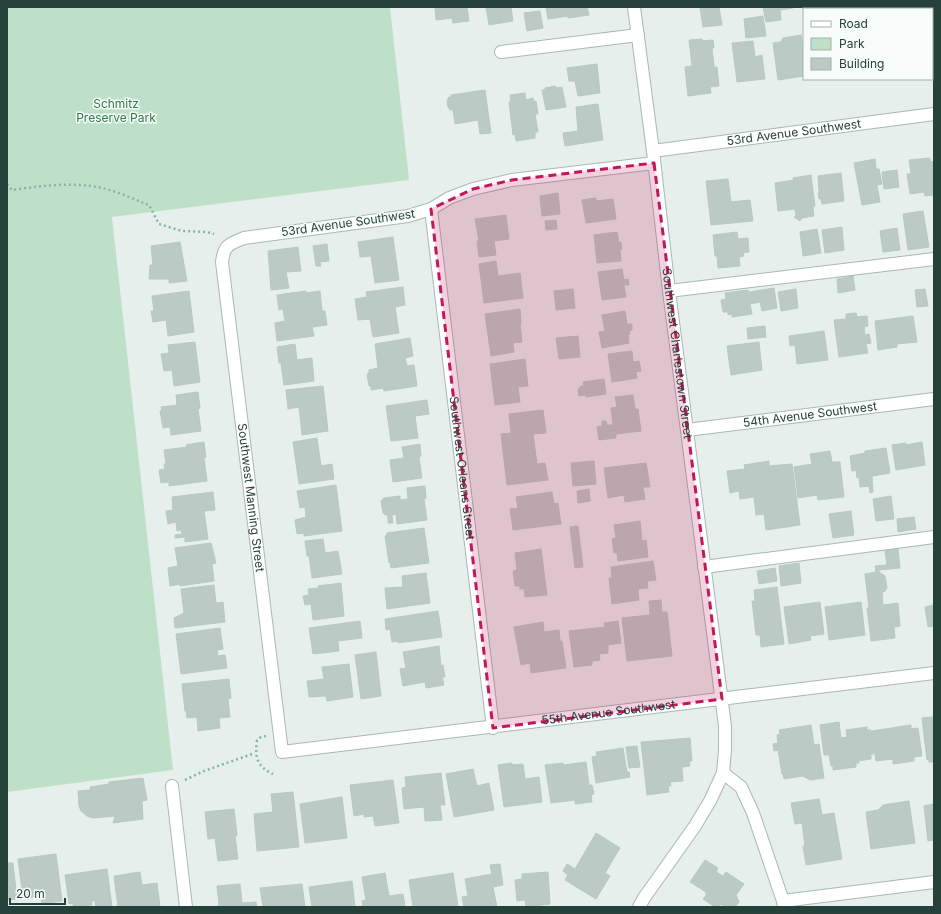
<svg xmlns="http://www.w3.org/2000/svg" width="941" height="914" viewBox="0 0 941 914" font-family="Inter,sans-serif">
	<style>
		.green { fill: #bfe0c8 }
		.building { fill: #bbcac4; stroke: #b8c9c2 }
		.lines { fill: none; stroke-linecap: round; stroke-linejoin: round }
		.minor-casing { stroke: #a8b8b2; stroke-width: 14 }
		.path { stroke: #86b3a5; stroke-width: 2.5; stroke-dasharray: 2 3; stroke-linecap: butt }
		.minor { stroke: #fff; stroke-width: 12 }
		.marked { fill: #c2185b; fill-opacity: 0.2; stroke: #c2185b; stroke-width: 3; stroke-dasharray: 8 5; stroke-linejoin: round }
		.labels { text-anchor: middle; stroke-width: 3; stroke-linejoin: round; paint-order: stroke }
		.park-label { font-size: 12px; fill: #2d7a4b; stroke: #f7fbf9 }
		.street-label { font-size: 12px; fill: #24423a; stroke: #f7fbf9 }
	</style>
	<rect width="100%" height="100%" fill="#e6efeb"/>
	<path class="green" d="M7,7h383l19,173 -297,37 61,553 -166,22z"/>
	<path class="building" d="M435,7h32l2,14 -16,2 -1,-5 -16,2z
		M486,7h25l2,14 -24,4z
		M546,7h41l2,8 -21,3v-2l-20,3z
		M708,7h11l3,18 -19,2 -3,-19z
		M763,7h30v1l-13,2 1,10 -15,2z
		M821,7h25v2h-25z
		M850,7h21v2h-20z
		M540,11l3,17 -16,3 -3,-18z
		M763,16l3,20 -20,2 -2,-19z
		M801,35l3,19v22l-26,4 -5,-37 8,-1 2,-4z
		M702,39v2l11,-1 1,8h-2l2,19h3l2,19 -9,1 1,6 -23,3 -3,-29 7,-1 -3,-26z
		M753,41l2,16 7,-2 3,24 -28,3 -5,-39z
		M597,64l3,29 -22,3 -3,-15h-6l-2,-13z
		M555,86l1,2 6,-1 4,20 -20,3 -4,-20h3v-2z
		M485,90l6,43 -11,1 -2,-14 -23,4 -2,-14h-3l-2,-3 -1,-6 2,-4h2v-2z
		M525,93l1,7 7,-2 1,4 2,-1 2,13h-3l3,18h-3v6l-19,3 -1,-7 -2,1 -4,-33 2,-1 -1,-6z
		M598,104l5,36 -38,6 -2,-13 15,-2 -2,-24z
		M930,158v4l4,-1v34l-9,1 -1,-4 -14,2 -3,-20h4l-2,-14z
		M875,159l1,10h3l3,15 -5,1 3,17 -18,3 -8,-42z
		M897,170l2,17 -15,2 -2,-17z
		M841,173l3,28 -22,3 -1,-5h-2l-1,-6 1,-1 -1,-16z
		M811,175l4,31 -2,1 1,9 -12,2 -2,3 -6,-4 2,-2 -1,-6 -17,2 -3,-28 19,-3 -1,-2z
		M728,179l3,23 19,-2 3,21 -42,4 -5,-44z
		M558,193l2,21 -18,2 -2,-20z
		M596,198v3l17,-2 3,20 -30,4 -4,-23z
		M923,211l6,36 -21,3 -5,-36z
		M506,215l3,24 -15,2 2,14 -17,2 -2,-16h2l-4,-22z
		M556,220l1,9 -11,1 -1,-9z
		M842,227l2,23 -19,3 -3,-23z
		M897,228l3,22 -17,2 -3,-21z
		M817,229l4,24 -18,3 -3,-24z
		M617,232l2,11 2,-1 1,7 -2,1 1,11 -24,2 -3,-28z
		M737,232l1,7 10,-1 1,14 -6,1 1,3 -5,1 1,9 -22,2 -1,-12h-2l-2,-21z
		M393,237l6,43 -24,3 -4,-27 -11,1 -2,-15z
		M180,242l7,39 -18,2v-4h-20l1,-14h3l-2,-19z
		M327,244l2,17 -9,1 1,4h-5l-3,-20z
		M298,247l3,24 -15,1 3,16 -18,2 -3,-39z
		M496,261l2,15 22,-3 3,25 -39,5 -5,-39z
		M622,269l2,11 4,-1 1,6h-5l2,12 -24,3 -4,-28z
		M853,276l2,14 -17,3 -1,-14z
		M403,287l2,18 -10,2 4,26 -26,4 -3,-18 -12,1 -3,-21 12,-2 -1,-5z
		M774,288l3,20 -15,3 -2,-9 -10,2 2,10 -20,3v-3l-4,1v-3h-5l-2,-12 5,-1 -1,-6 23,-3 1,2z
		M573,289l2,19 -19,2 -2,-19z
		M796,289l2,19 -17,3 -3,-19z
		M925,289l3,17 -11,1 -2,-17z
		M189,291l5,41 -26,4 -2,-16 -13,2 -2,-11h3l-2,-15z
		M306,291v2l14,-2 2,20h3l2,14 -15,2 2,9 -37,5 -2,-18 10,-2 -2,-12 -4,1 -2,-15z
		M520,309l1,14 -1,1 2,18 -9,1 1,9 -23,4 -6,-42z
		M625,311l2,13h5v6l-3,1 1,3h-2l1,9 -27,5 -3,-16 6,-1 -3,-16z
		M856,313l1,4 10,-1 1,10 -4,1 1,8 4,-1 2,9 -5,1 2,9 -29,4 -5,-37 12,-1v-5z
		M913,316l4,26 -20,2v3l-19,3 -3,-29z
		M765,326l1,11 -18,2 -1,-11z
		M824,331l4,29 -31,4 -2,-19 -5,1 -1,-10z
		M578,336l2,21 -21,2 -3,-21z
		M410,338l3,18 -8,2 2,8 7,-1 3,21 -33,5 -1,-3 -12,2v-4h-2l-2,-12 2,-1v-3l9,-2 -3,-24z
		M195,342l5,40 -26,4 -2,-16 -8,1 -3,-17 8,-1 -1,-8z
		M759,342l3,28 -31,5 -4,-29z
		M295,344l2,16 15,-2 2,23 -30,4 -3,-22h-2l-2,-16z
		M632,351l1,11 6,-1 2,10 -5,1 1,6 -25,4 -4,-28z
		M525,359l3,27 -10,1 2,15 -25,3 -5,-41z
		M604,379l2,15 -20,3 -1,-2 -6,1 -1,-6 3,-4h3l-1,-4z
		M323,386l5,45 -26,4 -3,-28 -11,2 -2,-19z
		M198,392l2,16 -2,1 3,22 -30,4 -1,-8 -7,1 -3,-17 2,-1 -1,-3 16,-2 -1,-10z
		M633,395l2,14h3l3,22 -25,3v4l-17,2 -2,-13 5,-1v-5h4l1,4h6l-2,-17 6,-1 -2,-10z
		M427,400l2,14 -14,2 3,22 -27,3 -5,-35z
		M543,410l3,23 -13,1 4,30 8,-1 3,17 -41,5 -6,-51 10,-1 -2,-19z
		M317,438l4,28 11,-2 2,15 -35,5 -6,-42z
		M204,442l2,15 -2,1 3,23 -38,5v-4l-8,1 -2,-13 6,-1 -1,-5h2l-2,-14 23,-3 -1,-2z
		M922,442l3,23 -29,5 -4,-25 14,-2v2z
		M420,444l1,12 -2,1 3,21 -29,4 -3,-22 14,-2 -2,-11z
		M886,448l4,25 -18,3 1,16 -3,1 -1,-7 -9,1 -1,-10 -2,1 -1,-8 -4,1 -2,-15 15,-3v-2z
		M830,451l2,11h8l4,35 -26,3 -1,-5 -19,3 -4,-31 18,-3 -2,-10z
		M594,461l2,23 -23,2 -2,-23z
		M769,461v5l23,-2 8,61 -34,5 -2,-16 -8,1 -2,-18 -14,2 -1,-8 -9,2 -3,-22 18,-2 -1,-4z
		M646,463l4,24h-7l2,12 -20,3 -1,-7 -16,3 -4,-30z
		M336,485l6,46 -38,5v-3l-7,1 -2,-14 11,-3 -1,-10 -5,1 -3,-17z
		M425,486l1,12 -2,1 3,21 -30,4 -1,-10 -4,1 1,8h-5v-8h-3l-2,-2 -2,-12 3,-3 16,-2v4l8,-1 -1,-11z
		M589,489l1,12 -12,2 -1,-12z
		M213,492l2,18 -11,1 4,28 -23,3v-5l-10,1v-3l7,-1 -1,-4 -4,1 -1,-9 -8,2 -2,-13 7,-1 -1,-13z
		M552,492l2,12 4,-1 3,21 -48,6 -3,-21 8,-1 -2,-11z
		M891,496l3,23 -18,2 -3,-22z
		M851,511l3,24 -21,3 -4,-24z
		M914,517l2,12 -18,3 -1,-13z
		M640,521l2,20 4,-1 2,17 -30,4 -1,-8h-3l-2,-14 4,-1 -2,-13z
		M578,526l5,41 -8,1 -5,-41z
		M424,528l5,35 -38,5 -1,-6 -1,1 -4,-27 2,-1v-2z
		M323,539l2,14 13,-2 4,23 -30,4 -3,-22h-2l-2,-15z
		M211,543l5,20 -4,1 2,17 -34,5v-2l-10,2 -2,-18 10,-2 -3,-18z
		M541,549l6,46 -22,2 -1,-8h-4v-3h-5l-2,-15 4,-1 -2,-17z
		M898,549l2,19 -21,2v2l6,4 2,12 -3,4h-2l1,13 15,-2 2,23 -6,1 1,11 -24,3 -4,-33h2l-4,-34 11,-2 -1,-6 12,-1 -2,-14z
		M653,561l3,19 -9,1 1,7 -10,1 1,11 -27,4 -3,-26h3l-1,-11z
		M799,563l2,20 -20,3 -2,-20z
		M775,568l2,13 -18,3 -2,-13z
		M426,573l4,30 -43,6 -2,-21 18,-1 -1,-11z
		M341,583l3,33 -31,4 -2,-16 -6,1 -2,-9 6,-1 -1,-6 11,-1 -1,-2z
		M214,585l2,18 7,-1 2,20 -50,6 -1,-10 10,-5 -3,-24z
		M777,587l7,57 -23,3 -1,-12h-4l-4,-34h3l-1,-11z
		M661,600l1,12h5l5,44 -45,5 -5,-43 28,-3 -1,-14z
		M820,602l4,32 -14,2 1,4 -22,4 -5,-37z
		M861,602l4,33 -36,5 -4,-33z
		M934,605v21l-6,1 -3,-20z
		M438,611l4,26 -44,6v-2l-6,1 -2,-13 -4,1 -1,-11z
		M360,621l2,17 -24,3 1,10 -26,3 -4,-26z
		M618,621l3,22 -13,2v8l-9,1 1,6 -8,1v4l-18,2 -5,-36 36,-4 -1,-4z
		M543,622l1,10 15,-2 1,11h2l4,27 -35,5 -1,-10 -9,2 -7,-38z
		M220,628l3,21 -6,1 1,6 7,-1 2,13 -46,6 -5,-40z
		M439,646l2,20 2,-1 2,12h-3l2,8 -18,3 -1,-6 -22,4 -3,-17 6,-1 -3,-16z
		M376,652l5,44 -20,3 -6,-44z
		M349,664l4,33 -26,4 -1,-5 -17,1 -2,-16 17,-2 -2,-12z
		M229,679l2,19 -3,1 2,18 -11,1 1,10 -22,3 -1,-14 -10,1 -1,-7h-1l-3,-27z
		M934,717v45h-5v-3l-2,1 -5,-42z
		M839,722l2,16 6,-1 -1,-7 21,-3v3h4l3,24h-3v5l-13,2 1,2h-3v4l-23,3v-4h-2l-2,-11h-5l-4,-30z
		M811,725l3,20 5,-1 5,34 -14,2 -7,-4 -19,3 -1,-5h-1l-4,-24 -4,1 -1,-7 5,-1 -1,-8 3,-1 -1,-4z
		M911,725v4l7,-1 4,28 -8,1v4l-21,3v-5l-17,2 -4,-30z
		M690,738l2,23h-3l1,5 -8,1 1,14 -13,1 1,4h-3l1,6 -22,3 -6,-53z
		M637,746l3,21 -11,1 -3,-21z
		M623,748l4,24h2l1,5 -34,6 -4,-26 5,-1 -1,-4z
		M586,762l3,23h3l2,9 -3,1 1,7 -17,2v-4l-24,3 -6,-38 18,-2v2z
		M512,763v2l11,-1 2,15 14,-2 3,25 -38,5 -6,-42z
		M473,769l4,17 12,-3 5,27 -40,7 -8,-43z
		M441,773l4,32h-5l2,15 -17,1 -1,-14 -20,2 -2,-21 4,-1 -1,-10z
		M143,778l4,22 -5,1 1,18 -30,4 2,-7 -22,2 -6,-2 -6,-5 -2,-5 -1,-15 12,-1v-3l19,-3v-2z
		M393,780l6,43 -24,3 -2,-10 -9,1v-3l-10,2 -4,-31z
		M293,792l6,55 -42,4 -3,-37 19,-2 -2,-18z
		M342,797l5,41 -42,5 -5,-39z
		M819,799l3,16 12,-2 8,46 -36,6 -3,-19h2l-3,-23 -7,1 -4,-21z
		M909,801l6,42 -44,6 -5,-37 12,-2 5,-5z
		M934,804v36l-6,1 -4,-35z
		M234,809l3,26 -2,1 3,23 -20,2 -3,-23 -7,1 -3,-27z
		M596,833l24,15 -15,25 5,3 -14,23 -31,-19 3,-5 -5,-4 4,-7 8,5z
		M56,854l6,47 -20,3 -1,-8 -18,2 -5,-39z
		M705,860l13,8 -2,4 7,4 3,-4 18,12 -8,11 3,7 -4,5h-10l-4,-3 -2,3h-4l-12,-8 4,-5 -2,-1 1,-1 -16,-10z
		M7,863h6l4,36 -10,1z
		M500,864l3,21 -10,2 4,20h-33l-2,-10 6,-1 -3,-17 27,-5 -2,-9z
		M107,869l5,38h-16l-1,-6h-4l1,4 -19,2v-4l-4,1 -4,-29z
		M140,872l2,13 15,-2 3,24h-42l-4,-31z
		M548,872l2,32 -24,3 -1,-7 -8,1 -2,-21 7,-1v-5z
		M385,873l4,23 14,-2 2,13h-42l-1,-6 4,-1 -4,-23z
		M453,873l5,34h-45l-4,-27z
		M352,881l3,26h-43l-3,-20z
		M240,884l2,19 14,-1 1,5h-42l4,-1 -2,-20z
		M302,884l3,23h-42l-3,-19z"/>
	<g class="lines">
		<g class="minor-casing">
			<g id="minor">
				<path id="s1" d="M634,7l19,144 16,140 56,435v24l-2,23 -13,28 -15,25 -51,72 -5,9"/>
				<path d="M501,52l137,-17"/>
				<path id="s2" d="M653,151l281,-37"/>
				<path id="s3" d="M654,163l-142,17 -39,9 -24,9 -18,11 -23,7 -164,22c-15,6 -20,7 -22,24l60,490 652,-79"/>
				<path id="s4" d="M431,209l62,519"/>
				<path d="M669,291l265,-32"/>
				<path id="s5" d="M687,430l247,-31"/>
				<path d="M704,567l230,-30"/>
				<path d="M723,773l18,14 12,26 30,88 1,6"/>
				<path d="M172,786l14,121"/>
				<path d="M783,901l151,-19"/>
			</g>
		</g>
		<path class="path" d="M7,184l5,6c29,-4 57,-8 85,-3 18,3 36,12 52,18l10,19 23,7 25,1 7,2
			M266,736l-5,1 -4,3c-2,17 -1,26 16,34
			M185,780l19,-9 51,-18"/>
		<use href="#minor" class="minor"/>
	</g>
	<path class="marked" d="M654,163l68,536 -229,29 -62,-519 42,-20 39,-9z"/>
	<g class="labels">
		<g class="park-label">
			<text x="116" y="108">Schmitz<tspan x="116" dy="14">Preserve Park</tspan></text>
		</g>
		<g class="street-label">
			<text dy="4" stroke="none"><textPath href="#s2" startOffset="142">53rd Avenue Southwest</textPath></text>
			<text transform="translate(348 223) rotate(-8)" y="4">53rd Avenue Southwest</text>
			<text dy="4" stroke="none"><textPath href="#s1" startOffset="349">Southwest Charlestown Street</textPath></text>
			<text dy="4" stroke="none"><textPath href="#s5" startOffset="124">54th Avenue Southwest</textPath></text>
			<text dy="4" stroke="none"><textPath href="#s4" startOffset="261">Southwest Orleans Street</textPath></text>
			<text dy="4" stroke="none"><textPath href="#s3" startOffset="692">Southwest Manning Street</textPath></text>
			<text dy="4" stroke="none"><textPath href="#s3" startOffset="1277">55th Avenue Southwest</textPath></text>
		</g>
	</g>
	<rect width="941" height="914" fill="none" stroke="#24423a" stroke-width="16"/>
	<rect x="803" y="8" width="130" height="72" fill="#f7fbf9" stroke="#a3b1ad"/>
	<rect x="811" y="21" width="20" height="6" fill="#ffffff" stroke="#a3b1ad"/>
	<text x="839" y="28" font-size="12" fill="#24423a">Road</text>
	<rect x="811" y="38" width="20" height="12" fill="#bfe0c8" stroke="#a3b1ad"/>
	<text x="839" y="48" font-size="12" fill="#24423a">Park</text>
	<rect x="811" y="58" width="20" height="12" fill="#bbcac4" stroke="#a3b1ad"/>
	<text x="839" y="68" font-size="12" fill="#24423a">Building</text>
	<path d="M10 898v6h55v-6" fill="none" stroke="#24423a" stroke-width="2"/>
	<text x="16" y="898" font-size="12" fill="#24423a" stroke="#f7fbf9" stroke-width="3" paint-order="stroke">20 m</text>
</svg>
